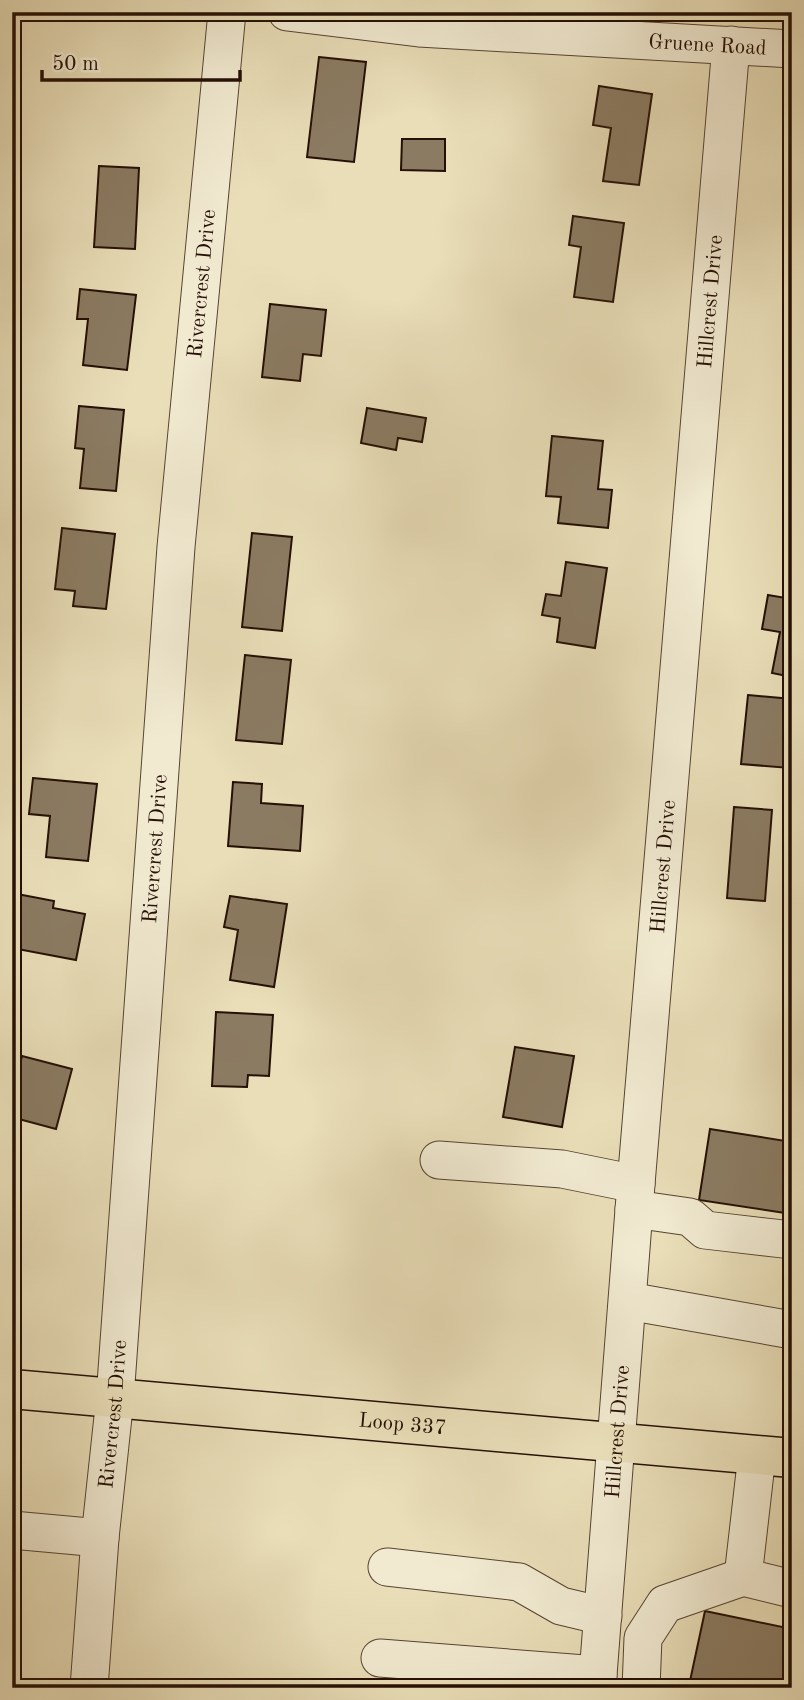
<svg xmlns="http://www.w3.org/2000/svg" width="804" height="1700" viewBox="0 0 804 1700" font-family="'Old Standard TT',serif">
	<style>
		.building { fill: #8b7b62; stroke: #251005; stroke-width: 2 }
		.lines { fill: none; stroke-linecap: round; stroke-linejoin: round }
		.minor-casing { stroke: #564432; stroke-width: 39 }
		.major-casing { stroke: #251005; stroke-width: 41 }
		.minor { stroke: #f1ead1; stroke-width: 37 }
		.major { stroke: #e9deb8; stroke-width: 38 }
		.labels { text-anchor: middle; stroke-width: 5; stroke-linejoin: round; paint-order: stroke }
		.street-label { font-size: 21px; fill: #251005; stroke: #f1ead1 }
	</style>
	<rect width="100%" height="100%" fill="#e9deb8"/>
	<filter id="stains"><feTurbulence type="fractalNoise" baseFrequency=".00286" numOctaves="4"/><feColorMatrix values="0 0 0 0 .2 0 0 0 0 .09 0 0 0 0 .02 0 0 0 .5 -.17"/></filter>
	<radialGradient id="worn" r=".72"><stop offset=".6" stop-color="#630" stop-opacity="0"/><stop offset="1" stop-color="#630" stop-opacity=".3"/></radialGradient>
	<path class="building" d="M319,57l47,5 -12,100 -47,-5z
		M599,86l53,8 -13,91 -36,-4 8,-53 -18,-3z
		M402,139h43v32l-44,-1z
		M99,166l40,2 -4,81 -41,-2z
		M573,216l51,7 -11,79 -39,-5 7,-50 -12,-2z
		M80,289l56,6 -9,75 -44,-5 5,-46h-11z
		M270,304l56,6 -5,46 -18,-2 -3,27 -38,-4z
		M79,406l45,4 -8,81 -36,-3 4,-39 -9,-1z
		M367,408l59,10 -4,24 -24,-4 -2,12 -35,-7z
		M552,436l51,5 -5,48 14,1 -4,38 -50,-5 3,-26 -15,-1z
		M62,528l53,6 -9,75 -33,-3 2,-15 -20,-2z
		M252,533l40,4 -10,94 -40,-4z
		M566,562l41,6 -12,80 -38,-6 3,-24 -18,-3 4,-21 15,2z
		M768,595l24,4v78l-20,-4 8,-41 -18,-3z
		M245,655l46,5 -9,84 -46,-4z
		M748,695l44,4 -2,69 -49,-4z
		M33,778l64,6 -9,77 -42,-4 4,-41 -21,-2z
		M233,782l29,2 -1,19 42,3 -3,45 -72,-5z
		M734,807l38,3 -7,91 -38,-3z
		M12,893l42,8 -1,7 32,6 -9,46 -64,-12z
		M230,896l57,8 -13,83 -44,-7 8,-50 -14,-3z
		M216,1012l57,3 -4,61 -21,-1 -1,12 -35,-1z
		M515,1047l59,9 -12,71 -59,-10z
		M22,1056l50,13 -16,60 -41,-11 2,-8 -5,-2v-28l4,1z
		M710,1129l82,13v72l-93,-14z
		M705,1611l87,18v59h-69l-33,-7z"/>
	<g class="lines">
		<g class="minor-casing">
			<g id="minor">
				<path id="s1" d="M287,12l132,16 373,21"/>
				<path d="M439,1160l123,9 74,15"/>
				<path d="M634,1209l56,8 15,13 87,10"/>
				<path d="M628,1301l164,29"/>
				<path d="M757,1455l-14,122 49,12"/>
				<path d="M12,1530l88,8"/>
				<path d="M387,1567l132,15 42,24 42,10"/>
				<path d="M380,1658l218,17"/>
				<path id="s2" d="M89,1688l11,-150 15,-140 61,-851 51,-535"/>
				<path id="s3" d="M597,1688l39,-504 95,-1139"/>
				<path d="M641,1688l2,-50 22,-34 78,-27"/>
			</g>
		</g>
		<g class="major-casing">
			<g id="major">
				<path id="s4" d="M12,1389l780,69"/>
			</g>
		</g>
		<use href="#minor" class="minor"/>
		<use href="#major" class="major"/>
	</g>
	<g class="labels">
		<g class="street-label">
			<text dy="7" stroke="none"><textPath href="#s1" startOffset="422">Gruene Road</textPath></text>
			<text dy="7" stroke="none"><textPath href="#s2" startOffset="1409">Rivercrest Drive</textPath></text>
			<text dy="7" stroke="none"><textPath href="#s3" startOffset="1391">Hillcrest Drive</textPath></text>
			<text dy="7" stroke="none"><textPath href="#s2" startOffset="842">Rivercrest Drive</textPath></text>
			<text dy="7" stroke="none"><textPath href="#s3" startOffset="824">Hillcrest Drive</textPath></text>
			<text dy="7" stroke="none"><textPath href="#s2" startOffset="275">Rivercrest Drive</textPath></text>
			<text dy="7" stroke="none"><textPath href="#s4" startOffset="392">Loop 337</textPath></text>
			<text dy="7" stroke="none"><textPath href="#s3" startOffset="257">Hillcrest Drive</textPath></text>
		</g>
	</g>
	<rect width="804" height="1700" fill="none" stroke="#e9deb8" stroke-width="42"/>
	<rect x="14" y="14" width="776" height="1672" fill="none" stroke="#251005" stroke-width="3.5"/>
	<rect x="21" y="21" width="762" height="1658" fill="none" stroke="#251005" stroke-width="2"/>
	<path d="M42 70v10h198v-10" fill="none" stroke="#251005" stroke-width="3.5"/>
	<text x="52" y="70" font-size="21" fill="#251005" stroke="#f1ead1" stroke-width="5" paint-order="stroke">50 m</text>
	<rect width="100%" height="100%" filter="url(#stains)"/>
	<rect width="100%" height="100%" fill="url(#worn)"/>
</svg>
